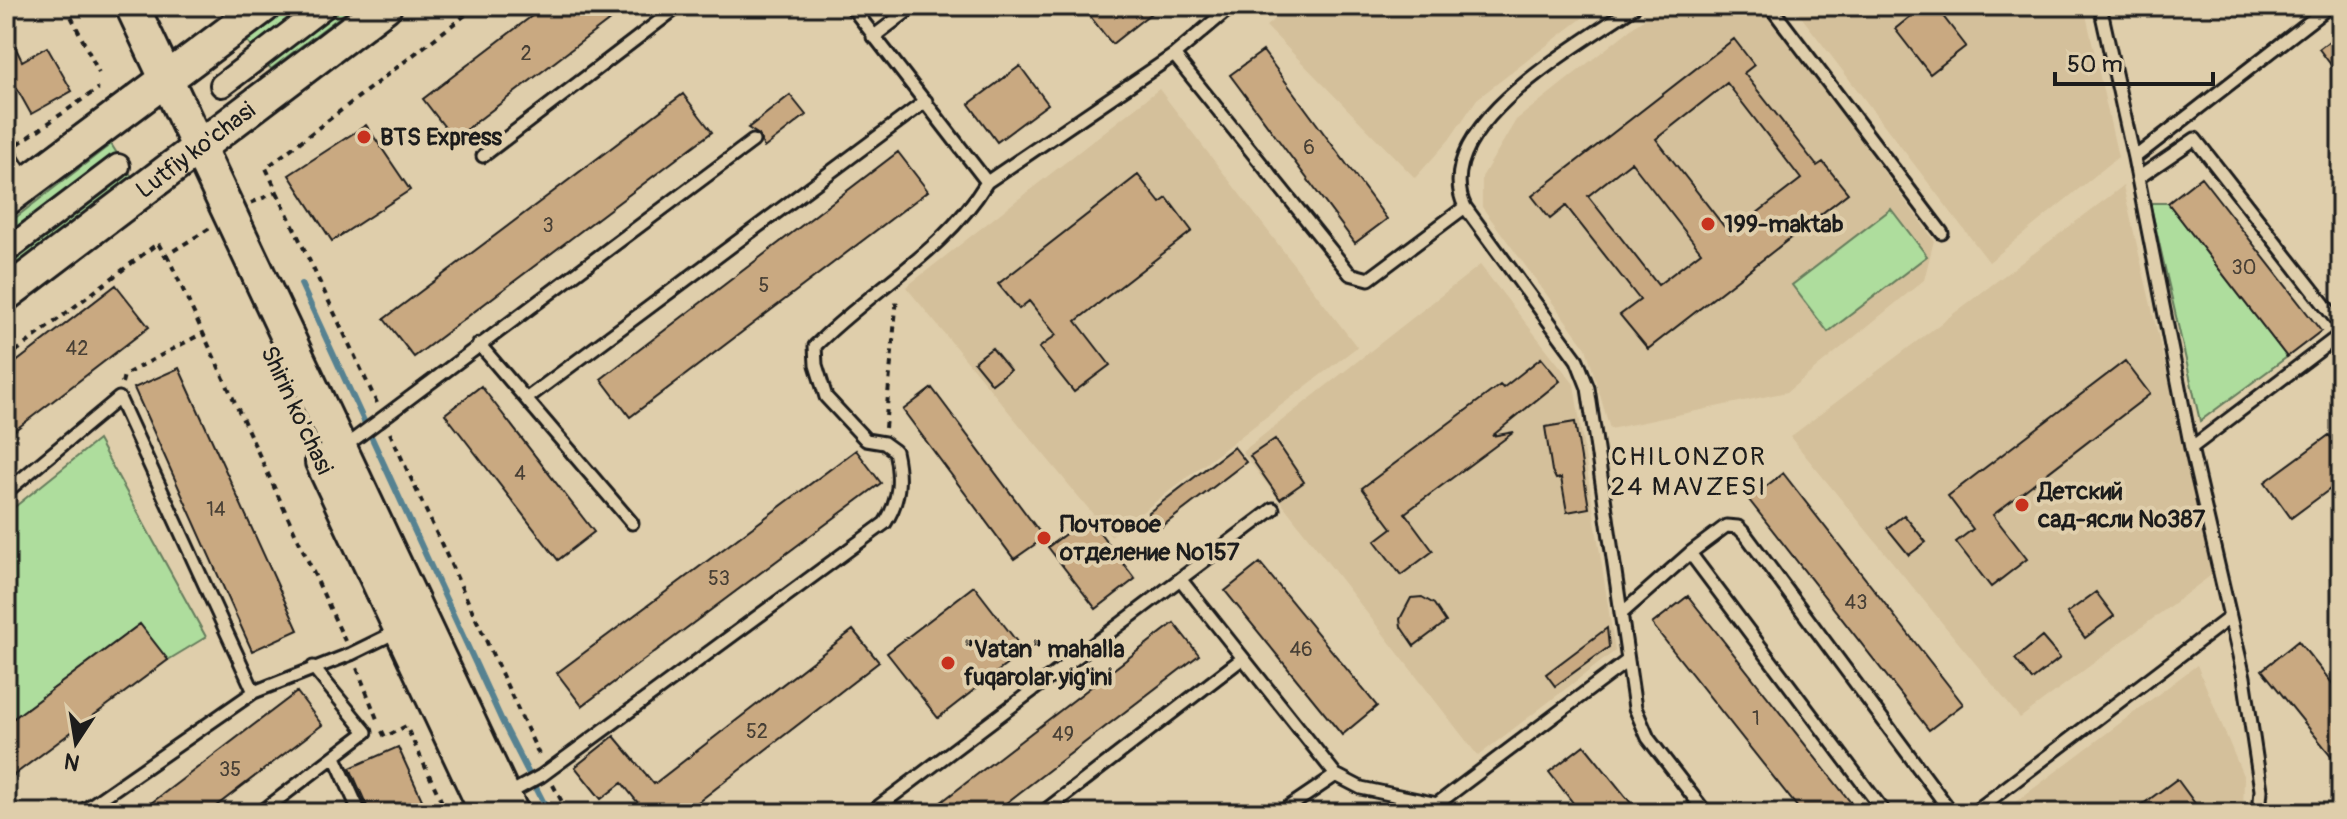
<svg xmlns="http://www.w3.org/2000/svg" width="2347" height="819" viewBox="0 0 2347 819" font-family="Pangolin,sans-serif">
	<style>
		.built { fill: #d4c09b }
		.green { fill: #aedd9d; stroke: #657c5c; stroke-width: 2 }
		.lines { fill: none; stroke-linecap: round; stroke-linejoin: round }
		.stream { stroke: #578291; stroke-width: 6 }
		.building { fill: #c9a981; stroke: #1c1c1c; stroke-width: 2; fill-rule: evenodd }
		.lane-casing { stroke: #1c1c1c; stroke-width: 17 }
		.street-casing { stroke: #1c1c1c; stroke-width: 28 }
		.secondary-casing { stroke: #1c1c1c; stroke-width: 38 }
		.path { stroke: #1c1c1c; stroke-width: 4; stroke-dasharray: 6 6; stroke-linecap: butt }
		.lane { stroke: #dfceab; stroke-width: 11 }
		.street { stroke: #dfceab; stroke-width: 22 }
		.secondary { stroke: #dfceab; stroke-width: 32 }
		.poi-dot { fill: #c8321e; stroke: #dfceab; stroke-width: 3 }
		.labels { text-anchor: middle; stroke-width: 8; stroke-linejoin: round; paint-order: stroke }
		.number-label { font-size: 20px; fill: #473f35 }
		.poi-label { font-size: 24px; font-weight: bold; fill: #1c1c1c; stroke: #dfceab; text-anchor: start }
		.street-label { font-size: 24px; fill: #1c1c1c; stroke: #dfceab }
		.neighbourhood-label { font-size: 26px; letter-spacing: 2px; fill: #1c1c1c; stroke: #dfceab }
	</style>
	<rect width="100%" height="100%" fill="#dfceab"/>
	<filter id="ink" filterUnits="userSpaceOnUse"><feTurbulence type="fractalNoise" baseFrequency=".0125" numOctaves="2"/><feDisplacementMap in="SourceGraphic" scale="16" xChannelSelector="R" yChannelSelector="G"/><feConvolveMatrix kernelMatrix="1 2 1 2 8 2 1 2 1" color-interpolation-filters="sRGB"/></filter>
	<g filter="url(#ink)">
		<path class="built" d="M1291,6h307l-121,93 -28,41 -34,38 -149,-152z
			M1660,6h102l172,234 -10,40 -137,112 -177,37 -24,-81 -104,-141v-30l34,-57z
			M1793,6h291l34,151 -129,105z
			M1159,89l198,258 -246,189 -205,-249z
			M2123,186l91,387 -194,145 -230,-281z
			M1480,265l94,119 41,267 -137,105 -236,-304z
			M2197,665l47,113 -1,35h-242z"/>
		<path class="green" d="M291,6h63l-83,63 -25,-29z
			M111,144l23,36 -128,93v-48z
			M2150,203h18l119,154 -87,64z
			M1891,209l36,47 -99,76 -36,-47z
			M98,440l108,197 -38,23 -28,-36 -134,100v-210z"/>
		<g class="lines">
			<path class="stream" d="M301,284l202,439 46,90"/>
		</g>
		<path class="building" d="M545,6h83l-174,133 -31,-40z
			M1082,6h78l-48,38z
			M1904,6h31l31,40 -36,28 -35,-45 16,-13z
			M6,28l16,33 25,-14 25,44 -41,23 -25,-45z
			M2341,32v46l-22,-29z
			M1734,39l20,26 -10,8 73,93 6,-4 25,31 -200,156 -28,-34 20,-15 -74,-94 -16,13 -18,-23zM1727,83l74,96 -71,55 -74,-95zM1631,162l70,90 -43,33 -70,-89z
			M1263,51l124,168 -32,24 -125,-168z
			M1020,66l28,38 -51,38 -28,-38z
			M683,94l29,38 -298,225 -30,-38z
			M790,95l16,20 -42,33 -5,-13 -11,-7z
			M366,125l44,65 -78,51 -43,-66z
			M898,152l30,39 -298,226 -29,-38z
			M1138,175l22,28 7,-5 25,33 -116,90 34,44 -36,27 -35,-44 17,-13 -27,-34 -10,8 -21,-25z
			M2201,177l120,154 -34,26 -119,-154z
			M116,285l33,42 -143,110v-67z
			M992,348l18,22 -18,14 -18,-22z
			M1541,358l19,23 -68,55 22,-4 -109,81 28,38 -32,24 -26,-34 17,-13 -30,-40 138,-103 3,3z
			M2125,361l25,33 -157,121 34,44 -36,28 -35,-45 17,-13 -25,-33z
			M179,368l119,262 -46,21 -118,-263z
			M481,386l113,146 -36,28 -113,-146z
			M932,388l112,150 -30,21 -111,-149z
			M1575,422l14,86 -22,4 -6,-34 -5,1 -4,-8 -7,-44z
			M2329,435l12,16v30l-50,37 -26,-36z
			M1275,439l29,43 -24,17 -30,-43z
			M1234,447l12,15 -86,66 -12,-15z
			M856,450l25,33 -299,223 -25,-33z
			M1783,473l180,231 -34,26 -180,-230z
			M1904,515l22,27 -17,13 -22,-27z
			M1088,517l47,62 -39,30 -48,-62z
			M1260,563l117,143 -35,29 -117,-144z
			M974,586l50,65 -86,67 -51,-65z
			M2096,592l18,24 -29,22 -18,-25z
			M1688,596l171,217h-57l-150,-189z
			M1422,597l12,7 12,18 -32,24 -13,-19 -1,-8 11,-21z
			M1174,623l25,32 -206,158h-66z
			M140,624l28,36 -162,121v-57z
			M1607,628l2,19 -54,39 -9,-12z
			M853,630l26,32 -195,151h-38l-24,-30 -21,16 -26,-32 39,-31 40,48z
			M2042,637l18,21 -28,22 -17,-21z
			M2298,641l43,53v74l-79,-98z
			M297,692l25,33 -115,88h-69z
			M1584,745l55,68h-58l-32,-41z
			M398,747l30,66h-58l-20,-45z
			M2177,779l25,34h-71z"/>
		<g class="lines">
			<g class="lane-casing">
				<path id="lane" d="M851,6l136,176 187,-127 58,-49
					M1635,6c-53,38 -208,121 -170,201l112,153 11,28 47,320 13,30 58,75
					M1770,6l172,227
					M2100,6l34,152 57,290 53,229 17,113 -2,23
					M873,37l41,-31
					M1174,55l176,219 19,5 96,-72
					M6,149l21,33
					M483,156l196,-150
					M2134,158l196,-152
					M2138,178l57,-39 146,187
					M479,344l153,179
					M526,399l400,-298
					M344,447l409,-306
					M2191,448l150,-114
					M6,492l113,-94 135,294
					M1690,553l36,-27 12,1 7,7 207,279
					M1181,580l155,195 25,13 76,16 190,-143
					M1621,614l69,-61 195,260
					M335,757l25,56
					M508,794l33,-18 344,-253c15,-23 16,-45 10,-72l-11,-8 -18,-3 -40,-43 -10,-32 -1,-19c57,-58 129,-93 172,-164
					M80,813l174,-121 97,-38 49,-24
					M260,813l106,-81 -53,-65
					M870,813l403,-304
					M1042,813l201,-155
					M1280,813l56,-38
					M1973,813l256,-195"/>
			</g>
			<g class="street-casing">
				<path id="street" d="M222,85l103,-79
					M6,251l112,-85"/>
			</g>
			<g class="secondary-casing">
				<g id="secondary">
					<path d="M132,6l380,807"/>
					<path d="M6,199l258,-193"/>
					<path id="s1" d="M6,294l379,-288"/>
					<path d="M322,462l165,351"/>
				</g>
			</g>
			<path class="path" d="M66,6l33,67
				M190,6l3,8 11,-8
				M18,144l81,-56
				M277,192l100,211
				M251,203l26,-11 -11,-24 211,-162
				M167,255l178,386
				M6,359l152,-116 7,13 45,-28
				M122,383l2,-8 79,-42
				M885,428l12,-131
				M390,433l151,326
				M357,668l20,51
				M382,731l3,6 21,-11 41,87
				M553,785l15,28"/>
			<use href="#lane" class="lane"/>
			<use href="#street" class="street"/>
			<use href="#secondary" class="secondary"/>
		</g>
	</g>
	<g class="poi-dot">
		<circle cx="364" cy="137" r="8"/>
		<circle cx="1708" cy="224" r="8"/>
		<circle cx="2022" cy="505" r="8"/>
		<circle cx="1044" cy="538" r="8"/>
		<circle cx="948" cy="663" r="8"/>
	</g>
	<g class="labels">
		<g class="number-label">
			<text x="526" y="60">2</text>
			<text x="1309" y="154">6</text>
			<text x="548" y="232">3</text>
			<text x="2244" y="274">30</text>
			<text x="764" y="292">5</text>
			<text x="77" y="355">42</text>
			<text x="520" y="480">4</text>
			<text x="216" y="516">14</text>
			<text x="719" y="585">53</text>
			<text x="1856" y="609">43</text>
			<text x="1301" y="656">46</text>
			<text x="1756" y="725">1</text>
			<text x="757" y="738">52</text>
			<text x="1063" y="741">49</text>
			<text x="230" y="776">35</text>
		</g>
		<g class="poi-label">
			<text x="380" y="145">BTS Express</text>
			<text x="1724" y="232">199-maktab</text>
			<text x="2038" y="499">Детский<tspan x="2038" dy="28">сад-ясли №387</tspan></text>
			<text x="1060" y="532">Почтовое<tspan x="1060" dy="28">отделение №157</tspan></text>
			<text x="964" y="657">"Vatan" mahalla<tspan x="964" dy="28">fuqarolar yig'ini</tspan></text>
		</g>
		<g class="street-label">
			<text dy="8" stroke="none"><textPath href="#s1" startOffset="238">Lutfiy ko'chasi</textPath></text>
			<text transform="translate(297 410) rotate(65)" y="8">Shirin ko'chasi</text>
		</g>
		<g class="neighbourhood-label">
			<text x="1689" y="465">CHILONZOR<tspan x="1689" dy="30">24 MAVZESI</tspan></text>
		</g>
	</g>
	<rect width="2347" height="819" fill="none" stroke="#dfceab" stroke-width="32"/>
	<rect x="16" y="16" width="2315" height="787" fill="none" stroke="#1c1c1c" stroke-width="3" filter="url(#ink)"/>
	<g transform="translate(76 743) rotate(192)" stroke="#dfceab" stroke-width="6" paint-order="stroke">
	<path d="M0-6L14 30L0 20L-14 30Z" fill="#1c1c1c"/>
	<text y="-12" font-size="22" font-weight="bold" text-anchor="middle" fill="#1c1c1c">N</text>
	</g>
	<path d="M2055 72v12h158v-12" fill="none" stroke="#1c1c1c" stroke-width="4"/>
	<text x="2067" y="72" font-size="24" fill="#1c1c1c" stroke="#dfceab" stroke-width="6" paint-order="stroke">50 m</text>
</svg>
